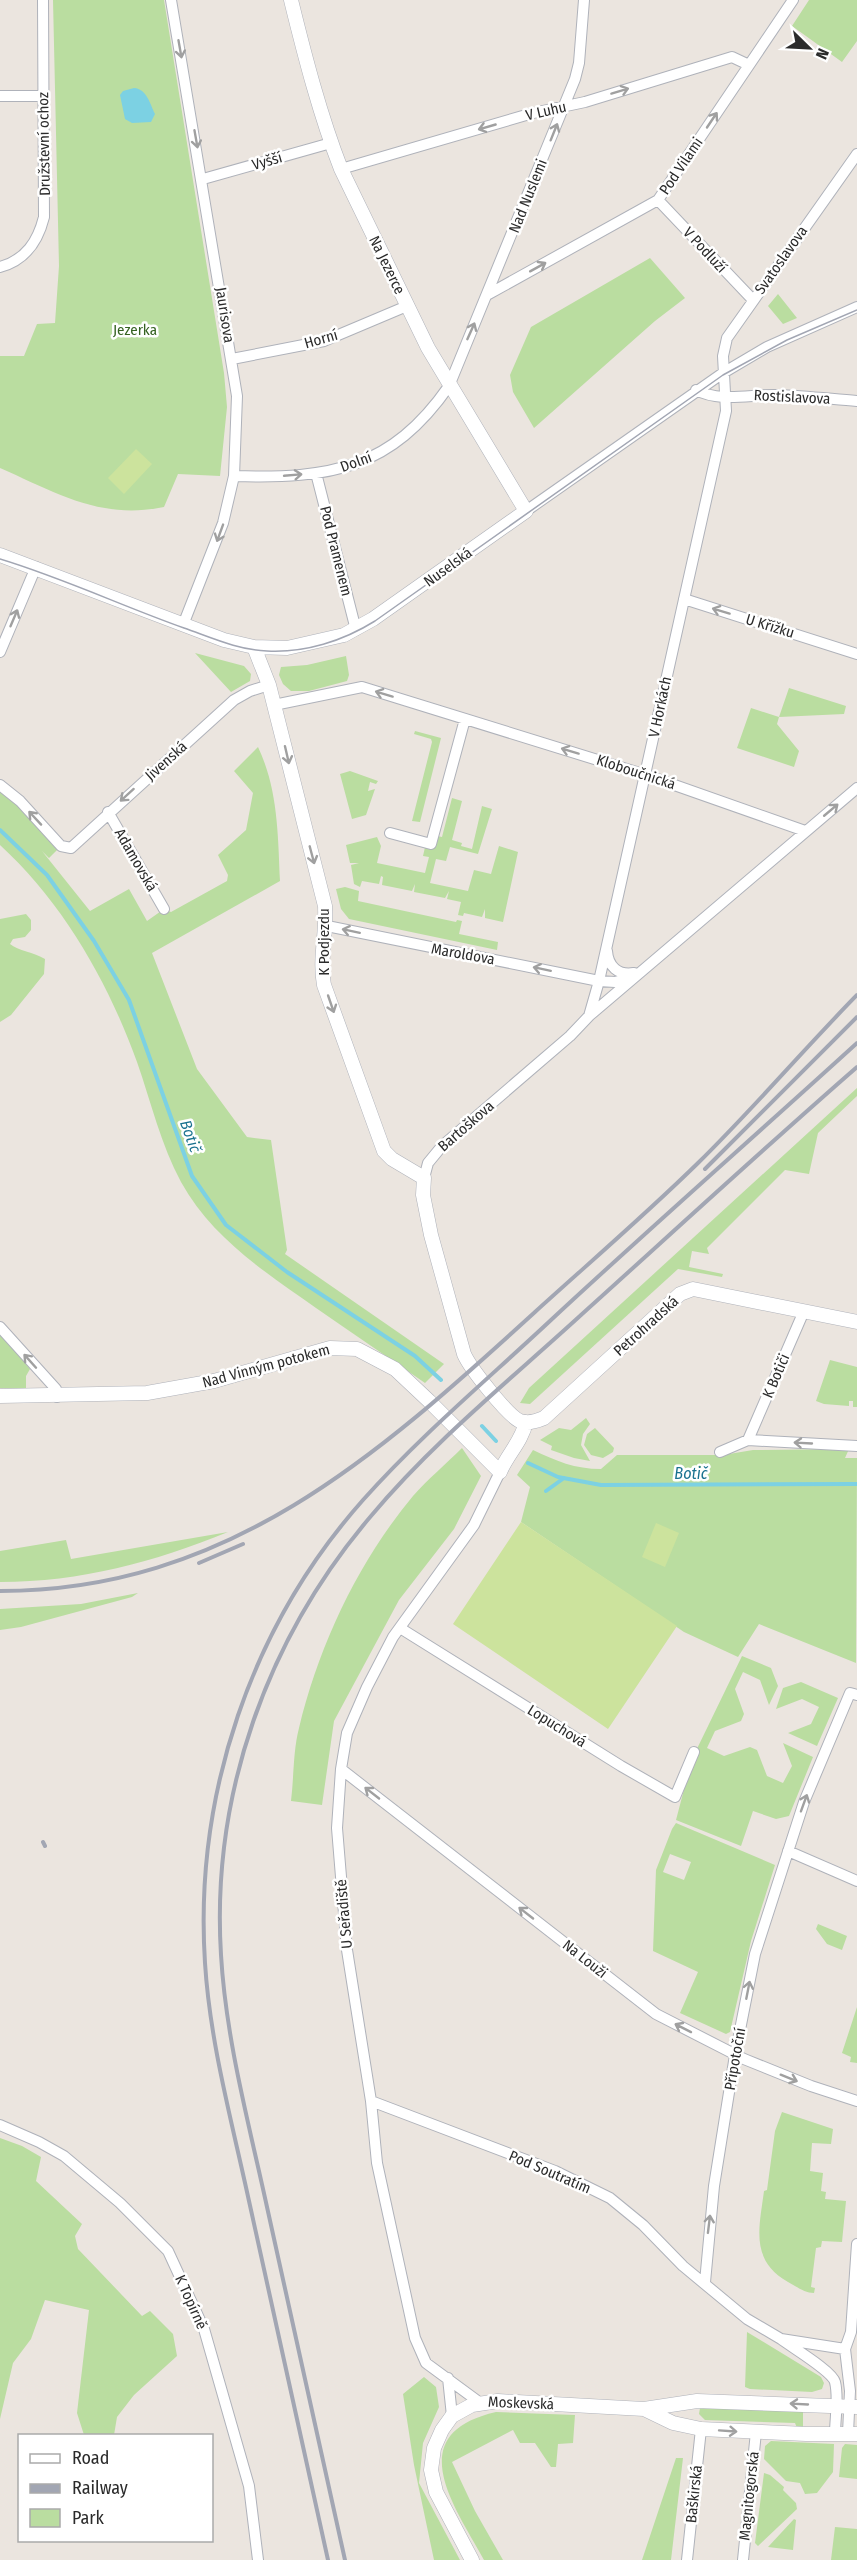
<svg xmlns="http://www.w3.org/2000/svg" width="857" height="2560" viewBox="0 0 857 2560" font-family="'Fira Sans Condensed',sans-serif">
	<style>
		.green { fill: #badda0; fill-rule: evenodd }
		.pitch { fill: #cce39d }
		.water { fill: #7cd1e3 }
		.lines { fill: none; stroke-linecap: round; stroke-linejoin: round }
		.stream { stroke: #7cd1e3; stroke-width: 4 }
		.minor-casing { stroke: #afb2ba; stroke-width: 12 }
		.tertiary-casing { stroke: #afb2ba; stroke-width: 15 }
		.minor { stroke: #fff; stroke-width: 10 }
		.tertiary { stroke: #fff; stroke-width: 14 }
		.tram { stroke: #a2a6b3; stroke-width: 1.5 }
		.rail { stroke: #a2a6b3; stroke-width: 4 }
		.oneway { stroke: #a0a0a0 }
		.labels { text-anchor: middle; stroke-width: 5; stroke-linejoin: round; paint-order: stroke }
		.street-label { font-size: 15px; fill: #2b2b2b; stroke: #fff }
		.park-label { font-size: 15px; fill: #356221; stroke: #fff }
		.water-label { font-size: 16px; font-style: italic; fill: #1a7290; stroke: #fff }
	</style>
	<rect width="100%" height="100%" fill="#ebe5df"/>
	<path class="green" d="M53,0h111l60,373 3,34 -7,69 -42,-2 -14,33c-64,13 -107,-14 -164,-39v-112h24l13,-32 18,-1 4,-57z
		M809,0h48v41l-15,21 -50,-36z
		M650,258l35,40 -30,23 -121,107 -21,-36 -3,-17 21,-48z
		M778,294l19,24 -14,6 -15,-18z
		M195,653l49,13 7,8 -1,7 -19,11z
		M346,656l3,19 -2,6 -38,10h-18l-8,-7 -4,-9 2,-8 26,-2z
		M789,688l57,18 -2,8 -65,3 -2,7 22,27 -5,16 -57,-19 14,-40 28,9z
		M415,731l26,7 -21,84 -8,-1 20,-79 -1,-3 -17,-5z
		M258,747c20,42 20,88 22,134l-128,72 45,116 50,68 24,3 16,110 -2,4 159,110 -19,19c-36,-25 -73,-50 -109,-75 -51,-36 -104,-70 -135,-126 -20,-37 -30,-80 -44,-120 -29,-80 -73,-158 -137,-217v-60l61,61 -12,12 -7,-7 48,60 39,-22 18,32 17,-12 7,3 56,-31 1,-6 -10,-20 28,-25 7,-37 -19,-22z
		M350,771l28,10 -2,3 -6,-2 -2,9 7,-2 -9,26 -14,4 -12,-45z
		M452,798l10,3 -10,39 10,3 -1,3 11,3 10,-43 10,3 -14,45 -28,-7 -4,14 -10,-2 -6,24 38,8 6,-21 17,4 8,-28 19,6 -15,70 -18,-4v-9l-3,8 -18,-4 -1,3 -5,-1 3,-13 -14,-3 2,-8 -4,7 -31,-6 1,-8 -3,7 -30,-6 1,-8 -2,-1 -2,8 -17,-3 -2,6 -6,-3 -3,-19 8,-2h-9l-4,-18 31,-8 4,9 -4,17 48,10 4,-16 -6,-1 5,-22 14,3z
		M345,887l14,4 -1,10 98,21 1,-2 5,1 -3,13 39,8 -1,8 -148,-31 -8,-10 -5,-20z
		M26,914l5,6v10l-6,7 -12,2 -3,5c8,7 24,8 35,15l-1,15 -33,41 -11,7v-103z
		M857,1088v8l-39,37 -9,41 -24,-4 -78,78 2,6 -17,-3 -3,16 34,7 -1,3 -44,-8 -148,135 -10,-1 9,-15z
		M0,1333l30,36 -4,7v13l-26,-1z
		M830,1360l27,7v40h-4v-6h-4v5l-25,-2 -8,-3z
		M586,1418l4,6 -7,10 -2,11 9,16 -16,-3 -23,-8 1,-4 -12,-6 19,-12 12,2z
		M595,1428l19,20 -1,4 -10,6 -12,-3 -7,-10 3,-11z
		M462,1448l19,28 -27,53 -55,71 -65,121 -12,84 -31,-4c3,-24 2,-50 8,-73 20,-83 59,-166 114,-232 15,-17 33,-32 49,-48z
		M849,1449l-4,9h12l-1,205 -97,-39 -21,33 -54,-25 -163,-110 9,-35 -13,-12 16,-25c23,11 42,19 68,19l16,-14h106l30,-5z
		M228,1532c-74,30 -147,50 -228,50v-31l66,-11 5,19z
		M138,1593l-6,4 -111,30 -21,3v-21l81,-5z
		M742,1656l29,12 7,18 -9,19 -9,-25 -17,-8 -8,17 9,25 -3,7 -26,10 -8,17 17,8 26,-9 7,3 10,26 16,7 9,-17 -9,-23 30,14 -24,59 -13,3 -23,-8 -12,35 -65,-26 16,-61z
		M801,1682l37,16 -21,48 -29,-13 23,-9 8,-17 -17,-8 -26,10 7,-21z
		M676,1823l99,42 -24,76 -21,91 -4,2 -46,-21 18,-41 -45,-21 3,-81 16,-41zM670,1854l21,8 -7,18 -21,-8z
		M818,1924l29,12 -5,14 -15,-6 -11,-15z
		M857,2007v56l-7,-1 1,-5 -9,-4z
		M782,2112l51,17 -2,15 -19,-1 -2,28 13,2 -2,18 5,1 -1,7 21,2 -4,41 -20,-1 -1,6 -5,1 -5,39 4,1 -1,5c-9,0 -17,-6 -26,-11 -38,-22 -29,-53 -24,-91l3,-1 8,-59z
		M0,2138l22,8 19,11 -5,24 46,43 -7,12 3,13 64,67 8,-5 23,23 4,22 -43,39 -17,22 -3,18h-30l-7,-22 12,-103 -44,-10 -14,39 -18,24 -13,56z
		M747,2332l74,45 3,6 -2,6 -10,3 -62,-3 -5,-2z
		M424,2377l12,10 3,20 -16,36 -4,40 41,77h-26l-20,-95 -11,-71z
		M700,2408h103v21l-6,-1 -2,-5 -90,-3 -6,-6z
		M496,2412l79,3 -2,28 -15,1 -2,23h-5l-16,-24h-15l-7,-13 -61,32 23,49 28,49h-19c-29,-53 -84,-126 12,-148z
		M771,2441l63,3 -1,28 -16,21 -12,1 -5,-11 -14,-2 -22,-22 1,-13z
		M845,2444l12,1v34l-18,-2 3,-29z
		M676,2458h7l-12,102h-29z
		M764,2473l6,2 14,12 -1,3 13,13 1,6 -39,37 -3,-3z
		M794,2519l2,1 -3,30 -25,-3z
		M835,2527l22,2v31h-26z"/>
	<path class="pitch" d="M136,449l16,15 -28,30 -16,-16z
		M521,1522l156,104 -69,103 -155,-105z
		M656,1523l23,10 -14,34 -23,-10z"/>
	<path class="water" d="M134,88c13,1 16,16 21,26l-4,8 -19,1 -7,-4 -5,-24 3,-4z"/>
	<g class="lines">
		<path class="stream" d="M0,830l47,45 47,66 35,59 63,176 34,49 61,47 128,84 26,24
			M482,1426l14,15
			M528,1463l30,14 43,8 256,-1
			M546,1491l18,-13"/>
		<g class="minor-casing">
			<path id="minor" d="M171,0l66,396 -3,80 -11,47 -40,102
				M0,96h43
				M341,169l192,-56 52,-11 147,-45 17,8
				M203,179l128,-36
				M658,200l95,100
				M0,267c26,-7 38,-26 44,-50l-1,-217
				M487,295l171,-95 135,-200
				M232,359l92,-18 83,-35
				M696,390c25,13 55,4 82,5 26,1 53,4 79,6
				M316,473l40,157
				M234,476c97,3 157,-7 215,-90l126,-307 4,-16 5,-63
				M526,511l197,-138 44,-26 90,-40
				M684,599l173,55
				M0,652l36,-85
				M274,705l88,-18 284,88 159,56
				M0,785l20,16 41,45 10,2 163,-148 16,-9 19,-6
				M108,812l56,97
				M390,833l41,11 34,-125
				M327,926l272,55 16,1 14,-4
				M607,951c1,15 11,25 27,22
				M589,1016l10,-35 127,-570 -3,-55 4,-18 130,-184
				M424,1178l4,-15 14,-17 128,-110 19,-20 268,-228
				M0,1327l56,62 1,8
				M748,1440l56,-129
				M720,1452l28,-12 109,6
				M400,1628l221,138 54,31 19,-45
				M341,1769l315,245 88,45 67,27 46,15
				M788,1851l69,30
				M371,2101l184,70 55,27 33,27 40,41 64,53 34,20 64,10
				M0,2125l39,17 25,14 56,47 48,48 36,78 45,157 9,74
				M705,2282l9,-96 21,-131 20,-101 49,-152 46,-109 7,2
				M781,2339c12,9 51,32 54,43 4,16 0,36 0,52
				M448,2378l4,38
				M479,2402l-53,-39 -11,-25 -38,-175 -6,-62 -24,-151 -10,-122 4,-59 6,-36 20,-46 26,-50 81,-112 26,-53
				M848,2433l2,-42 -5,-42 6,-17 6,-88
				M687,2560l14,-131
				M743,2560l13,-128"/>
		</g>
		<g class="tertiary-casing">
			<path id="tertiary" d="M0,555l224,85 30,7 33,1 57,-13 29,-16 153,-108 -98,-163 -87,-179c-21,-54 -36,-112 -50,-169
				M254,647l15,38 56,221c2,27 -6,52 -1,79l60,166 8,8 32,19 -1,17 8,40 33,119c6,14 44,62 56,67 8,3 17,0 24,-3l136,-124 13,-5 164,33
				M0,1396l147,-3 67,-12 116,-33 27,1 38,20 34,32 71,71c7,-17 22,-31 26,-50
				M644,2409l29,14 28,6 105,5h51
				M472,2560l-36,-68 -5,-22 3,-22 8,-18 10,-14 20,-11 26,-4 146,8 53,-8 160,6"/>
		</g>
		<use href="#minor" class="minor"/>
		<use href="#tertiary" class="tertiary"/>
		<path class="tram" d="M0,559c63,19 122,47 184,69 26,9 54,22 83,23 38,2 76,-10 108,-30l348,-246 64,-35 70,-30"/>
		<path class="rail" d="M705,1169l152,-152
			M199,1563l44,-19
			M0,1591c227,0 377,-135 535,-279 54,-49 110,-97 163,-149 55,-54 105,-113 159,-168
			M43,1842l2,4
			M328,2560c-26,-120 -53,-239 -79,-359 -17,-79 -39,-158 -44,-238 -11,-168 46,-337 158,-463 58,-65 125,-121 188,-180 101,-94 204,-184 306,-277
			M345,2560c-26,-118 -52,-235 -78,-353 -18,-83 -41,-167 -46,-252 -10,-160 46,-317 150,-439 62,-74 139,-136 210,-201 92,-83 183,-167 276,-248"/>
	</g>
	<defs><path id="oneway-shaft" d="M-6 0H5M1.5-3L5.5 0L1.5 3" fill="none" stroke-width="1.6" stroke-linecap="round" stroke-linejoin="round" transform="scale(1.5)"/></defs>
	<g class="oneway">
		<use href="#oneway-shaft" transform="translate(180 49) rotate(80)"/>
		<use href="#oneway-shaft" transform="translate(620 91) rotate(-17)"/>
		<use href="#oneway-shaft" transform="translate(712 120) rotate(-56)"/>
		<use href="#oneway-shaft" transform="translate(487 127) rotate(164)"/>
		<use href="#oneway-shaft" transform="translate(554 132) rotate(-68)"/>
		<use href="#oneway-shaft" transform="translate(196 139) rotate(80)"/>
		<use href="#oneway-shaft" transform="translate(538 267) rotate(-29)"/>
		<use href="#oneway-shaft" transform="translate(471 331) rotate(-66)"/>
		<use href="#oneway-shaft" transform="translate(293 475) rotate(-5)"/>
		<use href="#oneway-shaft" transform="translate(220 533) rotate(110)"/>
		<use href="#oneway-shaft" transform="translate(721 611) rotate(-163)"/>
		<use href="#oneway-shaft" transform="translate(14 618) rotate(-67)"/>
		<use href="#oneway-shaft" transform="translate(384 694) rotate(-163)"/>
		<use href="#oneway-shaft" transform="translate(570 751) rotate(-163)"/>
		<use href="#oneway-shaft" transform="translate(287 755) rotate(77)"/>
		<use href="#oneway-shaft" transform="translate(127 795) rotate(138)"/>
		<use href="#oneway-shaft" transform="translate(831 810) rotate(-40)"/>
		<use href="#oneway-shaft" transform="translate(35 818) rotate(-133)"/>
		<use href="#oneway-shaft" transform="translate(312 855) rotate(75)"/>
		<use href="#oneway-shaft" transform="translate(351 931) rotate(-168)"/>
		<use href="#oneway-shaft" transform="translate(542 969) rotate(-168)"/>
		<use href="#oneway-shaft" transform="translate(331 1004) rotate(71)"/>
		<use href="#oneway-shaft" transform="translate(30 1361) rotate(-132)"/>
		<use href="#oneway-shaft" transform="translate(803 1443) rotate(-177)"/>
		<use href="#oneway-shaft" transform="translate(372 1793) rotate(-142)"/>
		<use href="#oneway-shaft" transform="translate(804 1803) rotate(-70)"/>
		<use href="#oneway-shaft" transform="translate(526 1913) rotate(-142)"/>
		<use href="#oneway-shaft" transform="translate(748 1990) rotate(-79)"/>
		<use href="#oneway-shaft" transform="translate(683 2028) rotate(-153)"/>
		<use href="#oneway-shaft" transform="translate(789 2078) rotate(22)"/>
		<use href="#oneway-shaft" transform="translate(709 2224) rotate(-83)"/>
		<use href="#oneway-shaft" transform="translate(799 2404) rotate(-177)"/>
		<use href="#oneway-shaft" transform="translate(728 2431) rotate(4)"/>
	</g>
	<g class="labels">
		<g class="street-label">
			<text transform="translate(546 111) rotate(-13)" y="5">V Luhu</text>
			<text transform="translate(44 144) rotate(-91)" y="5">Družstevní ochoz</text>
			<text transform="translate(267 161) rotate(-16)" y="5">Vyšší</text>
			<text transform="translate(681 166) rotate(-56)" y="5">Pod Vilami</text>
			<text transform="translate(528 196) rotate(-68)" y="5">Nad Nuslemi</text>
			<text transform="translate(705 250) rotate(47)" y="5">V Podluží</text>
			<text transform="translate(781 260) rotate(-55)" y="5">Svatoslavova</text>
			<text transform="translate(387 265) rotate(64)" y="5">Na Jezerce</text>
			<text transform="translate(225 315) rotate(81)" y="5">Jaurisova</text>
			<text transform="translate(321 339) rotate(-16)" y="5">Horní</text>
			<text transform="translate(792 397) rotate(3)" y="5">Rostislavova</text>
			<text transform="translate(356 462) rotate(-20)" y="5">Dolní</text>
			<text transform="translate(336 551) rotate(76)" y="5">Pod Pramenem</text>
			<text transform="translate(448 567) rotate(-36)" y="5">Nuselská</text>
			<text transform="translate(770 626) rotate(17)" y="5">U Křížku</text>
			<text transform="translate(660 707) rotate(-78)" y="5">V Horkách</text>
			<text transform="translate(166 761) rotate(-42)" y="5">Jivenská</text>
			<text transform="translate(636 772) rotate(18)" y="5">Kloboučnická</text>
			<text transform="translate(136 860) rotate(60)" y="5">Adamovská</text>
			<text transform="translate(324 942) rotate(-90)" y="5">K Podjezdu</text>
			<text transform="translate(463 954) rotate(10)" y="5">Maroldova</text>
			<text transform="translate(466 1126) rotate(-41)" y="5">Bartoškova</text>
			<text transform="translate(646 1326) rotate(-42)" y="5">Petrohradská</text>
			<text transform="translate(266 1366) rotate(-15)" y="5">Nad Vinným potokem</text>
			<text transform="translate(776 1376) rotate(-67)" y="5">K Botiči</text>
			<text transform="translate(557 1726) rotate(32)" y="5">Lopuchová</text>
			<text transform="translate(344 1914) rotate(-95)" y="5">U Seřadiště</text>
			<text transform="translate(585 1959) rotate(38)" y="5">Na Louži</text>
			<text transform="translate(735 2059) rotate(-80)" y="5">Přípotoční</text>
			<text transform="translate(550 2172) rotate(23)" y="5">Pod Soutratím</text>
			<text transform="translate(191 2302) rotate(66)" y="5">K Topírně</text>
			<text transform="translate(521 2403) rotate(2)" y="5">Moskevská</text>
			<text transform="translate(694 2494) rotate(-84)" y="5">Baškirská</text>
			<text transform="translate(749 2496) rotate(-84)" y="5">Magnitogorská</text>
		</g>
		<g class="park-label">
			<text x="135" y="335">Jezerka</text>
		</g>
		<g class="water-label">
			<text transform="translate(191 1136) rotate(70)" y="6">Botič</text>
			<text x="691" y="1479">Botič</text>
		</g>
	</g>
	<rect x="18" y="2434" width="195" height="108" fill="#ffffff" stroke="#aaaaaa" stroke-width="1.5"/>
	<rect x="30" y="2454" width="30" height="9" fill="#ffffff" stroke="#aaaaaa" stroke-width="1.5"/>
	<text x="72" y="2464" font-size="18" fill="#2b2b2b">Road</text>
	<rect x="30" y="2484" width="30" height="9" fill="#a2a6b3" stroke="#aaaaaa" stroke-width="1.5"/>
	<text x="72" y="2494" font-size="18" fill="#2b2b2b">Railway</text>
	<rect x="30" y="2509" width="30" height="18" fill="#badda0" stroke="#aaaaaa" stroke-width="1.5"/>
	<text x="72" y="2524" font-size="18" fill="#2b2b2b">Park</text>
	<g transform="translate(809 48) rotate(114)" stroke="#ffffff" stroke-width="4.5" paint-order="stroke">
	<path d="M0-4.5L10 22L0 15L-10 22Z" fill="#2b2b2b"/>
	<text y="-9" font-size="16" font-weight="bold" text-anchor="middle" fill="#2b2b2b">N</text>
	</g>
</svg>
